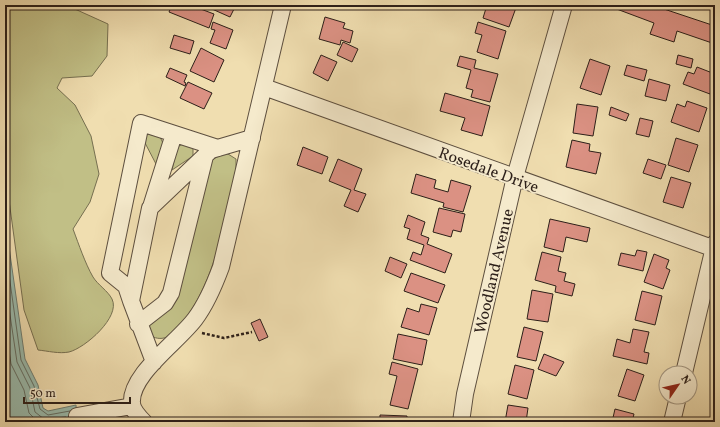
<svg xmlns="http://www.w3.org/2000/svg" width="720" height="427" viewBox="0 0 720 427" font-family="Vollkorn,serif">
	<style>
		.green { fill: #c1bf86; stroke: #766f50 }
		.water { fill: #9abcae; stroke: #6e7d72 }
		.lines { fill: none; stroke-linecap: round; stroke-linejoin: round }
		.shore { stroke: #636e64; stroke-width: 1 }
		.building { fill: #db9183; stroke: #2c1f19 }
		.minor-casing { stroke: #5d4f3f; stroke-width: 18 }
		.path { stroke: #2c1f19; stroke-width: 2.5; stroke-dasharray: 3 2; stroke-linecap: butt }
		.minor { stroke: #f5eacc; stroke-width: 16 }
		.labels { text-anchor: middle; stroke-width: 4; stroke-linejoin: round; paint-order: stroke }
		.street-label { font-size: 16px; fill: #2c1f19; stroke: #f5eacc }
	</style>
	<rect width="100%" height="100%" fill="#f0deb0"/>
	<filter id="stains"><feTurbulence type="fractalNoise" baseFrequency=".005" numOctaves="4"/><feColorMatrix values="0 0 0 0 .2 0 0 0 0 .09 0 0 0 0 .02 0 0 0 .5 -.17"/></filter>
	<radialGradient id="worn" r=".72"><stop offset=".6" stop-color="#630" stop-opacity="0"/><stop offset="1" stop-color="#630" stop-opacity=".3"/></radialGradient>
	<path class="green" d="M5,5h61l42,19 -1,32 -15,20 -30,2 -5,10 18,17 16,31 8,38 -9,28 -17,27c6,16 12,34 20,48 5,8 15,14 19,22 9,18 -27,49 -43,53 -10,2 -21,-1 -31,-2l-14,-40 -19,-139z
		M148,134l12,3 3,6 -7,21 -12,-23 1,-4z
		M183,144l10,4v8l-21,14 5,-23z
		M222,154h6l8,5v15c-13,51 -20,105 -53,148 -8,11 -17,20 -30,15l-5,-9c6,-14 23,-16 29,-29l33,-135 2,-4z"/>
	<path class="water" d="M5,229l3,11 17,119 13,26 5,23 5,3 28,-6 1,17h-72z"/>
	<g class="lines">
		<path class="shore" d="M5,246l16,114 13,26 6,23 8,6 22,-4
			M5,281l12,81 13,26 5,24 9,7 22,-2 2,5
			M5,323l6,41 13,26 5,23 9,9"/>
	</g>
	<path class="building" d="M172,5h18l24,9 -5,14 -40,-16z
		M203,5h33l-6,12z
		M487,5h30l-8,22 -26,-9z
		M606,5h46l60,20 3,-10v29l-38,-13 -3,11 -24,-8 4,-11z
		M325,17l20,6 -2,5 10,3 -3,12 -9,-3 -1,5 -21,-6z
		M213,22l20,8 -7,19 -16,-6 5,-13 -4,-1z
		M478,22l28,9 -8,28 -21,-7 5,-17 -7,-2z
		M174,35l20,6 -4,13 -20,-6z
		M343,42l15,7 -6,13 -15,-7z
		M201,48l23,12 -10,22 -24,-11z
		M321,55l16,7 -9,19 -15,-8z
		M678,55l15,4 -2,9 -15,-4z
		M460,56l16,4 -2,8 24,6 -8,28 -19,-5 2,-7 -7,-2 5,-18 -14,-4z
		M590,59l20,7 -9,29 -21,-7z
		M627,65l20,5 -3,11 -20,-6z
		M697,67l18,7v6l-5,14 -27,-10 5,-12 6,2z
		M170,68l17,7 -3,7 2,1 -1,3 -19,-9z
		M649,79l21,6 -4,16 -21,-5z
		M188,82l24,11 -8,16 -24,-11z
		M445,93l45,13 -8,30 -21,-6 4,-12 -25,-7z
		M687,101l20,7 -8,24 -28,-10 6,-18 8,3z
		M577,104l21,3 -5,29 -20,-3z
		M611,107l18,7 -3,7 -17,-6z
		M640,118l13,3 -4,16 -13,-3z
		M676,138l22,7 -9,27 -21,-7z
		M572,140l18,4 -1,7 12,2 -5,21 -30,-7z
		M303,147l25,10 -6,17 -25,-9z
		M338,159l24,10 -8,21 12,4 -8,18 -14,-6 7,-16 -22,-9z
		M648,159l18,6 -5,14 -18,-6z
		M416,174l20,6 -2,8 14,4 3,-12 20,6 -8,26 -20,-5 1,-4 -33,-10z
		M671,177l20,6 -8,25 -20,-6z
		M439,208l26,6 -4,18 -8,-2 -2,7 -18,-5z
		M408,215l17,7 -4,13 8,3 -2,6 25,10 -7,19 -35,-13 3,-8 8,3 3,-10 -17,-6 3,-10 -6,-2z
		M550,219l40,9 -3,14 -21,-5 -3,15 -19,-5z
		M637,250l10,2 -4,19 -25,-6 3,-12 14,3z
		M542,252l19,5 -3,14 8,2 -2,8 11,3 -3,12 -17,-4 1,-6 -21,-6z
		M654,254l15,6 -3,8 4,2 -7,19 -19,-7z
		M390,257l17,7 -6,14 -16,-7z
		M411,273l34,12 -7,18 -34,-12z
		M532,290l21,4 -5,28 -21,-3z
		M642,291l20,5 -7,29 -20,-5z
		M421,304l16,4 -8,27 -28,-8 6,-19 12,4z
		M260,319l8,18 -9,4 -8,-18z
		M524,327l19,5 -7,29 -19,-4z
		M633,329l16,3 -5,20 5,1 -2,11 -34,-8 4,-17 13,4z
		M398,334l29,6 -5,25 -29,-6z
		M544,354l20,8 -8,14 -18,-7z
		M392,362l26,7 -10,40 -18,-4 7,-29 -8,-2z
		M515,365l19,5 -7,29 -19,-5z
		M627,369l17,6 -9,26 -17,-5z
		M508,405l20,3 -2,14h-21z
		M615,409l19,5 -2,8h-20z
		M380,415l27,1v6h-27z"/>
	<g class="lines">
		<g class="minor-casing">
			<path id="minor" d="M264,87l451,162
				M151,207l23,-73
				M131,301l-5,-15 -16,-13 31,-150 77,25
				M138,324l27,-21 6,-10 34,-137
				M154,362l-23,-61 19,-93 61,-58 41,-12
				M684,373l31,-130
				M77,416l55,-10
				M144,422c-5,-5 -11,-11 -12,-18 -3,-29 46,-62 63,-85 12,-16 19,-33 26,-52l62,-262
				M461,422l4,-28 50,-217 49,-172
				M672,422l6,-25"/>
		</g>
		<path class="path" d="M202,333l22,5 28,-6"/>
		<use href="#minor" class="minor"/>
	</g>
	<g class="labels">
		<g class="street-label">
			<text transform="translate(489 169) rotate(20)" y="6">Rosedale Drive</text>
			<text transform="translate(493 271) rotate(-77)" y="6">Woodland Avenue</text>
		</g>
	</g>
	<rect width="720" height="427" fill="none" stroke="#f0deb0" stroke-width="20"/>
	<rect x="6" y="6" width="708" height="415" fill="none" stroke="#2c1f19" stroke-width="2"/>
	<rect x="10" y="10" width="700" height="407" fill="none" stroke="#2c1f19"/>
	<g transform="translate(678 385) rotate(56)"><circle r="19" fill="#f5eacc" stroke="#a59984"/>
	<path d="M0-3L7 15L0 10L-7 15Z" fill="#8f2418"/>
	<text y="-6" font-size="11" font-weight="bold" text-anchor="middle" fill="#2c1f19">N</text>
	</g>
	<path d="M24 397v6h106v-6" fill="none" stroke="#2c1f19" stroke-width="2"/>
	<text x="30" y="397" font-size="12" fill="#2c1f19" stroke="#f5eacc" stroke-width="3" paint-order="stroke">50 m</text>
	<rect width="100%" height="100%" filter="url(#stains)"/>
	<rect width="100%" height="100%" fill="url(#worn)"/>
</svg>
